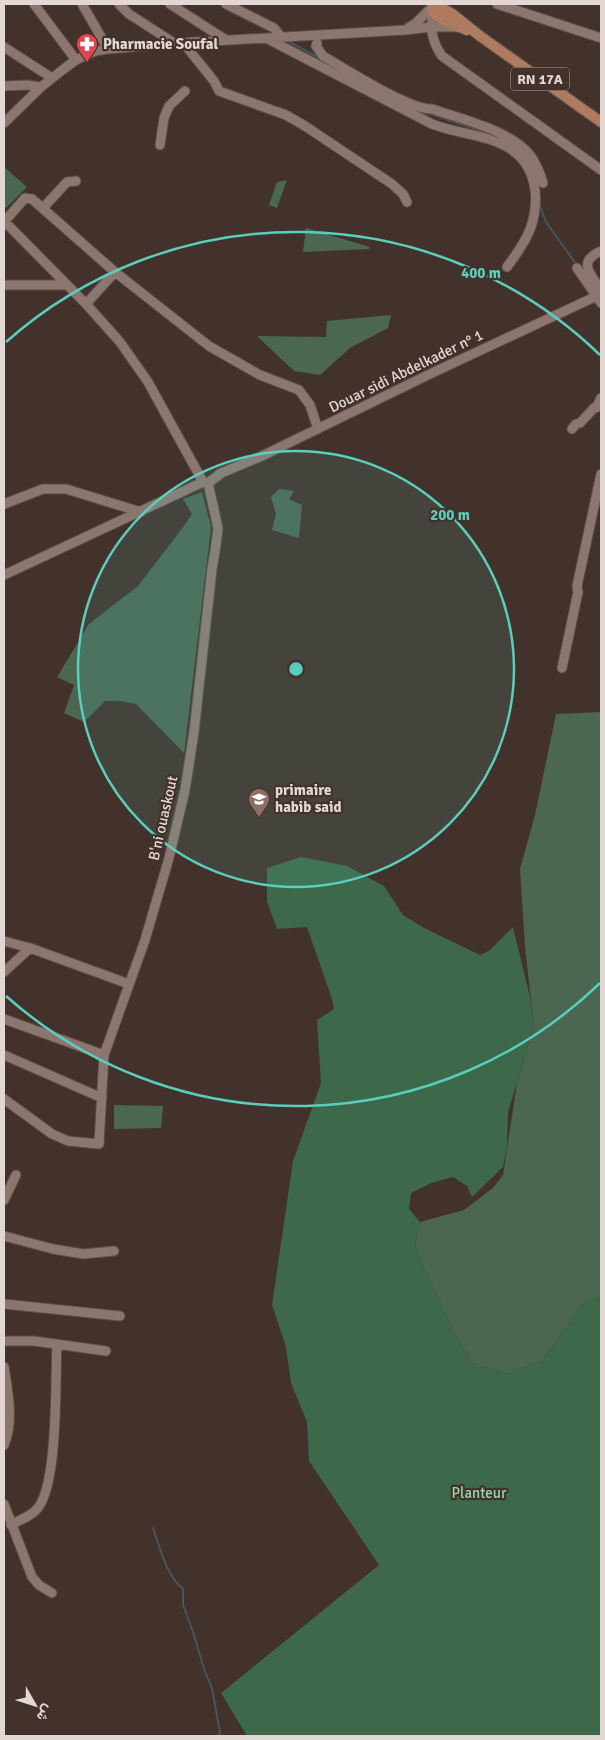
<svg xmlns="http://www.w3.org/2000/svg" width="605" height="1740" viewBox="0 0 605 1740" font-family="Signika,Vazirmatn,sans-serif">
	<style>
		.green { fill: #4b6752 }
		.forest { fill: #3d6849 }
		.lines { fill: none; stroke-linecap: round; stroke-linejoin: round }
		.stream { stroke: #45565d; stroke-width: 2 }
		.minor-casing { stroke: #5d4e49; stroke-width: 11 }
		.major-casing { stroke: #5d4e49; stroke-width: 12 }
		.minor { stroke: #8c7770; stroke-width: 9 }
		.major { stroke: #ae7b61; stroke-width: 10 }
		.ring { fill: none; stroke: #5acebc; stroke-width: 2.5 }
		.labels { text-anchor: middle; stroke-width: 4.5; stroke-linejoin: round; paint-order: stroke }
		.shield { fill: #43322b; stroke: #b3a6a1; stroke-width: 1 }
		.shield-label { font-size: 14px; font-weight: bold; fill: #e3d7d3 }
		.poi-label { font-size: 15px; font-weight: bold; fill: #e3d7d3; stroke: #43322b; text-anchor: start }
		.street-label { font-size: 15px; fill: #e3d7d3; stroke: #43322b }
		.park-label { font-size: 15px; fill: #95daa7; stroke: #43322b }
		.centre { fill: #5acebc; stroke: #43322b; stroke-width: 2.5 }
		.ring-label { font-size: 15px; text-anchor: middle; font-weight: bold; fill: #5acebc; stroke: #43322b; stroke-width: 4.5; stroke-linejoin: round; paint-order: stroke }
	</style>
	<rect width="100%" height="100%" fill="#43322b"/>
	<path class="green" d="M4,167l23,20 -21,21 -2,-2z
		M287,180l-10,28 -8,-3 8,-23z
		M306,228l64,19 -1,2 -66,3z
		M391,315l-3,13 -38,20 -30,27 -26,-4 -37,-35 69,1 1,-16z
		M279,489l15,2 -5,8 13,6 -3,33 -27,-8 4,-16 -5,-17z
		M202,492l9,35 -27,226 -48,-49 -17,-3h-14l-21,21 -20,-9 10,-28 -17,-8 32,-53 49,-38 49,-64 5,-8 -9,-15z
		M601,712v585l-16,4 -43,60 -35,13 -35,-11 -19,-32 -31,-67 -7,-19 5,-23 44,-12 29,-22 10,-13 14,-92 17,-56 -9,-81 -5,-77 15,-54 21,-101z
		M114,1105l49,1 -2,22 -47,1z"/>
	<path class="forest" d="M301,857l46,9 37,20 19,29 21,13 56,27 10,-5 23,-23 17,70 4,30 -26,85 -1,35 -4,20 -31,30 -5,-11 -14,-9 -22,6 -20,10 -2,16 11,13 -5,23 7,19 31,67 19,32 35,11 35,-13 43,-60 16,-4v439h-354l-26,-43 158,-128 -70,-104 -2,-39 -16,-39 -5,-36 -14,-42 21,-144 28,-78 -4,-63 17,-11 -2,-10 -25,-72 -30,2 -10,-27v-34z"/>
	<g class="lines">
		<path class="stream" d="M288,41l33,18
			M425,112l76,26
			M539,197l1,9 6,16 30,42
			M153,1528c7,20 13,47 30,61v16l10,27 12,40 7,16 8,45 -1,3"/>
		<g class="minor-casing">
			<path id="minor" d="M34,4l42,56
				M82,4l26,45
				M119,4l10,10 45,29
				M170,4l56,36
				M226,4l48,24 7,9
				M497,4l104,34
				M433,12c-3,17 -1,30 9,44l159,114
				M408,28l8,-5 16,-16
				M266,38l166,86c25,10 54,10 77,24 28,17 31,51 22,79 -5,14 -15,28 -24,40
				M188,43l1,7 25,31 5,10 67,24 19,11 87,58 11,10 4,8
				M317,43l-1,3 7,10c23,13 86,54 109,53 29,10 78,21 98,46 6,8 10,18 13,28
				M4,47l48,31
				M4,86l23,-1 14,2
				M4,123l37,-36 24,-19 11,-8 19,-9 13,-2 70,-6 227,-13 26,-3h26
				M160,145l4,-27 5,-12 16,-15
				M43,208l24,-26 9,-1
				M4,221l82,83 34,38 28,40 55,100 -199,93
				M4,222l21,-24 7,1 83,73 94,74 51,29 39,15 11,15 8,24
				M601,251c-24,11 -11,22 0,39
				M577,268l24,35
				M4,285h63
				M86,304l29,-32
				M572,429l4,-5 4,-1 14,-15h2l5,-10
				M219,474l45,-19 168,-82 169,-79
				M4,504l39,-15h23l75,23
				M562,668l16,-76 -1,-6 24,-112
				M4,941l26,7
				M4,972l26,-24 99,36
				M4,1019l100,36
				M4,1055l98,43
				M4,1099l48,35 16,7 31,3 5,-89 41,-115 24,-82 16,-68 9,-58 18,-163 4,-24 2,-17 -10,-45 15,-11
				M4,1200l12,-25
				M4,1236l49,13 30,5 31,-3
				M4,1304l116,12
				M4,1341h30l72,10
				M4,1367c4,25 10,54 0,78
				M4,1504l28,73 7,8 13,8
				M11,1525c8,-5 18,-8 24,-14 24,-20 20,-133 22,-167"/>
		</g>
		<g class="major-casing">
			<path id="major" d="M432 9a5 5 0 1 1 10 0a5 5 0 1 1-10 0Z
				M442,8l9,5 29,23 121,86
				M435,14l9,7 23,9"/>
		</g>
		<use href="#minor" class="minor"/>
		<use href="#major" class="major"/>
	</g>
	<circle cx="296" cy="669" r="218" fill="#5acebc" fill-opacity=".12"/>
	<g class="ring">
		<circle cx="296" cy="669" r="218"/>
		<path d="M600 983A437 437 0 0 1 6 996M6 342A437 437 0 0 1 600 355"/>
	</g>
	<defs>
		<g id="pharmacy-pin" transform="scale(1.125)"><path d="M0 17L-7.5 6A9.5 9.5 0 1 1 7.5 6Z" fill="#e0444e" stroke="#43322b"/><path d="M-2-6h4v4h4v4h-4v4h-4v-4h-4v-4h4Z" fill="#fff"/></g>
		<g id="school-pin" transform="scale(1.125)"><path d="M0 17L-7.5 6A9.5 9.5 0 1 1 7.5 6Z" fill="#8d6e63" stroke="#43322b"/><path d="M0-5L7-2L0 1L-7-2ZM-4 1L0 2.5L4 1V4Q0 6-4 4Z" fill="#fff"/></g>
	</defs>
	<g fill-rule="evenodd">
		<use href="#pharmacy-pin" x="87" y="44"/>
		<use href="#school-pin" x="259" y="799"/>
	</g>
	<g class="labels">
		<rect class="shield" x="511" y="67.5" width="58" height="23" rx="4"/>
		<g class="shield-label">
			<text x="540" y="84">RN 17A</text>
		</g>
		<g class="poi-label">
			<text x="103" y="49">Pharmacie Soufal</text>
			<text x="275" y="795">primaire<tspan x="275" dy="17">habib said</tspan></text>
		</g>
		<g class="street-label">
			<text transform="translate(406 371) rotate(-26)" y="5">Douar sidi Abdelkader n° 1</text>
			<text transform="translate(163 818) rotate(-77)" y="5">B'ni ouaskout</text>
		</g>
		<g class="park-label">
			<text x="479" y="1498">Planteur</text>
		</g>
	</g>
	<circle cx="296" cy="669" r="8" class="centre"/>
	<g class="ring-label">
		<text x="481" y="278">400 m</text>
		<text x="450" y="520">200 m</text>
	</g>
	<rect width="605" height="1740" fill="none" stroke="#e3d7d3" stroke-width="10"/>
	<g transform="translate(35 1705) rotate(129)" stroke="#43322b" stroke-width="4" paint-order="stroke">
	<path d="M0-4L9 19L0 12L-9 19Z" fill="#e3d7d3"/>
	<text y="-8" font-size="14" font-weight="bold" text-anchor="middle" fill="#e3d7d3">ش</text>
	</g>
</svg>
